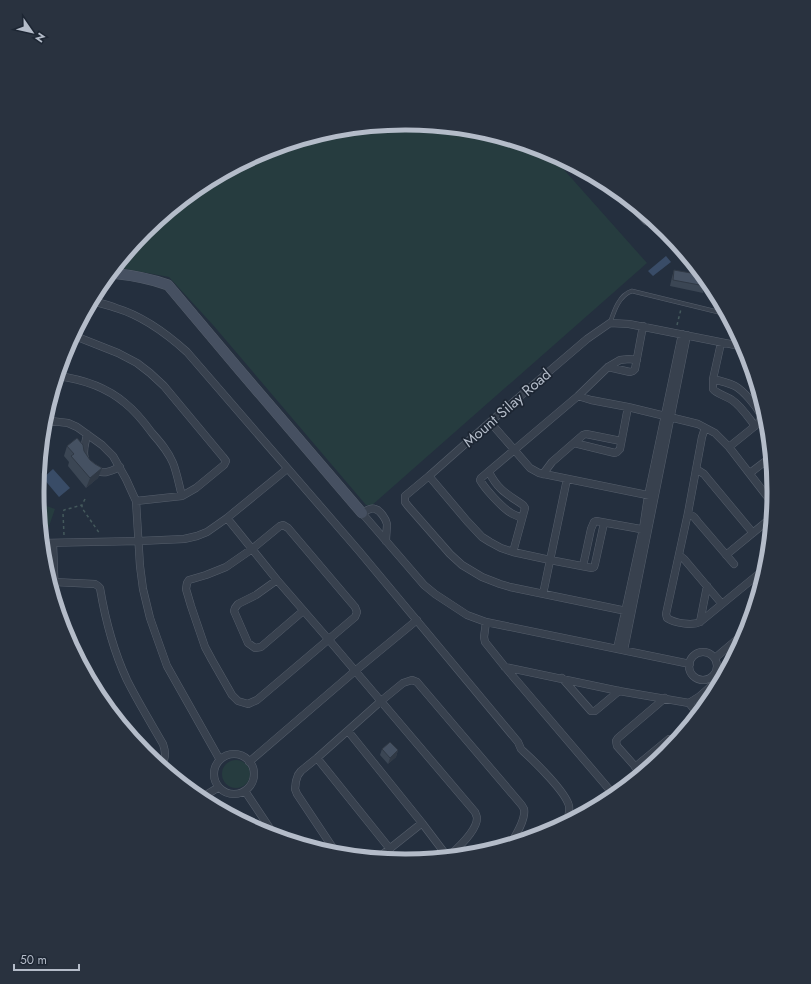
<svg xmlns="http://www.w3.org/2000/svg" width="811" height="984" viewBox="0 0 811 984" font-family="Jost,sans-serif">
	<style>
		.green { fill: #263c3f }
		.water { fill: #394c67 }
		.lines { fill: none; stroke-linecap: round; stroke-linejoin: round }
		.lane-casing { stroke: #565f6c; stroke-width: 4.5 }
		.street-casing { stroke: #565f6c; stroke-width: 8 }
		.secondary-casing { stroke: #565f6c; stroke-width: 11 }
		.path { stroke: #44595c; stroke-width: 1.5; stroke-dasharray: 3 3; stroke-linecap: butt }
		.lane { stroke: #38414e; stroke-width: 3.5 }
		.street { stroke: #38414e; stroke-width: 7 }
		.secondary { stroke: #465061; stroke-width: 10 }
		.wall { fill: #3b4654 }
		.shaded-wall { fill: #303945 }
		.building { fill: #455162; stroke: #303945 }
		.labels { text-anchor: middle; stroke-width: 3.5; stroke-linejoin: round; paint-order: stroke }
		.street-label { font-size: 15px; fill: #b4bcc9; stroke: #1d2633 }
		.rim { fill: none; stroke: #b4bcc9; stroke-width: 5 }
	</style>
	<rect width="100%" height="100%" fill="#242f3e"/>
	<path class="green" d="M406,124l72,7 69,21 3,2 97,109 -276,243 -5,-1 -153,-180 -44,-48 -54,-10 30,-36 56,-46 64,-34 69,-20z
		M38,503l17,6 -7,20 -8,-3z
		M222 774a14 14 0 1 1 28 0a14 14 0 1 1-28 0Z"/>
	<path class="water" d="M666,256l5,6 -18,14 -5,-5z
		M53,469l17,19 -11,9 -16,-19z"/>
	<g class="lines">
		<g class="lane-casing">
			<path id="lane" d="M610,323c4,-12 9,-28 22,-32l86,21c14,7 16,20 22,34"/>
		</g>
		<g class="street-casing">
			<path id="street" d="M623,196l23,25 5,2 3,-1
				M92,301c8,2 16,4 24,7 27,8 50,25 71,44l172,199 159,191 3,7 2,2c11,10 43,41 46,55 1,6 -1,11 -2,16
				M73,337l7,1 38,15 19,10 13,10 14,13 59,71 3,4 -2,4 -28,23 -14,8 -46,5
				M721,343l-8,36v10c4,5 13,7 19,11 9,6 16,17 23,26
				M608,367l22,5 3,-1 2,-2 8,-43
				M57,376c25,3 49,11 68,27 10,8 19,19 27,30 8,9 16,18 21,30 4,10 6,22 9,33
				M713,379c8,2 15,4 22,7 9,5 21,20 26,29l-1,6 -5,5 -26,21
				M578,396l13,4 37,7 62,15 8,2 17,9 14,14 44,57
				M46,415l1,1 4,5 17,2 9,4 25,18 11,11 13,23 10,22 4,65 3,23 7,29 7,20 10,28 53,94
				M490,422l40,46 9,5 113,23
				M43,427l4,-1 4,-5
				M705,428l-3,9 -14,76 -22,101 1,4c7,5 25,8 33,4l66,-54
				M574,443l41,10 2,-1 3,-3 8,-42
				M85,459c-3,-9 1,-17 2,-25
				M92,469c11,6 17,3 28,-2
				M696,469l8,5 4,5 45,54
				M489,472c9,18 18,22 34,33l2,3 -12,44
				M750,473l21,-16
				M543,474l9,-12 31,-27 3,-1 35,7
				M429,476l38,45 15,16 8,5 11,6 12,4 37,8 42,8 2,-1 1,-3 9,-41
				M688,513l6,4 4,5 36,42
				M227,518l50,62 52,60 146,172c0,0 2,5 2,6 0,12 -19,30 -28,38
				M522,518c-5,-2 -10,-4 -14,-7 -8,-6 -23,-22 -28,-31l1,-2 97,-82 30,-29 12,-7 9,-1 8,1
				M283,525l5,3 67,79 2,5 -2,5 -98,83 -9,4 -10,-3 -6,-6 -20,-35 -7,-13 -14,-41 -5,-17 1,-6 2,-3 17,-5 20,-8 26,-18 28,-23z
				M386,541c0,-6 1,-12 1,-17 -1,-5 -7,-14 -12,-15 -4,-2 -9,2 -13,4l62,72 11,9 32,21 19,7 204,42
				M42,543l97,-2 45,-2 13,-3 10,-4 20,-14 60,-49
				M53,543l2,55
				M679,555l5,4 38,45
				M726,555l45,-37
				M583,566l8,-37 3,-7 2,-1 50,9
				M277,580l-21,15 -18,9 -3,4 -1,3 14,32 7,5 6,-1 42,-36
				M54,582l41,2 3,2 2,2c5,30 14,64 27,92 11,22 24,43 36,64 3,9 3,14 -2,21
				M543,594l24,-115
				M631,612l-121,-25 -10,-3 -18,-7 -20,-12 -12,-11 -42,-48 -3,-4v-6l24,-20 61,-54 97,-83 23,-16 19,1 111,22 5,2
				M486,622l-2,15 1,5 20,25 109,128
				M700,622l7,-36
				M617,649l26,-120 5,-33 34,-162
				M624,650l63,-315
				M689 666a14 14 0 1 1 28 0a14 14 0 1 1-28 0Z
				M715,658l32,-27
				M505,667l114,24 70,12 11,-7 16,-14
				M562,678l29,33h4l24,-20
				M689,703l9,11
				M348,731l74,92 25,33
				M214 774a20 20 0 1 1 40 0a20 20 0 1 1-40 0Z
				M317,758l73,91
				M249,762l106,-91 62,-51
				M635,767l34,-28h2l4,3
				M641,773l-24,-27 -1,-5 2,-3 47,-40
				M245,791l30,45
				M201,798l18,-11
				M337,854l-40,-60 -2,-5 1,-8 2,-6 3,-4 16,-13 64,-57 22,-18 9,-3 5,2 103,121c2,2 3,4 4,6 2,10 -8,26 -13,34
				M378,858l44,-35"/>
		</g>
		<g class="secondary-casing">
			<path id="secondary" d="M111,273c19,2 38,5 57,12l69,82 125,146"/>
		</g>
		<path class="path" d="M677,325l4,-16
			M85,499l-3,6v3l18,26
			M64,535l-1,-22 1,-3 18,-5"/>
		<use href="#lane" class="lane"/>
		<use href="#street" class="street"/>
		<use href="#secondary" class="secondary"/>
	</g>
	<path class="wall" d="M674,270l31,16 -2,7 -33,-7 2,-9z
		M67,446l17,5 6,9 5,4 7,4 -4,10 -12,10 -18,-22 1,-4 -5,-6z
		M382,749l16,1 -2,7 -8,7 -8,-9z"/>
	<path class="shaded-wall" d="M102,468l-4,10 -12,10 4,-10z
		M398,750l-2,7 -8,7 2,-6z"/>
	<path class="building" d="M674,270l28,5 4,6 -1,5 -32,-6z
		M77,438l6,7 1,6 6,9 5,4 7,4 -12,10 -19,-22 3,-2 -7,-8z
		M390,742l8,8 -8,8 -8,-9z"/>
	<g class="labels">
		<g class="street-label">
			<text transform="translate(507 408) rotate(-41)" y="5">Mount Silay Road</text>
		</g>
	</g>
	<path d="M0 0H811V984H0ZM405 130H406A361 361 0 0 1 767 491V493A361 361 0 0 1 406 854H405A361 361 0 0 1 44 493V491A361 361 0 0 1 405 130Z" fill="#29323f" fill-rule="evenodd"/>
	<path class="rim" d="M405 130H406A361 361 0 0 1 767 491V493A361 361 0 0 1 406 854H405A361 361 0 0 1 44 493V491A361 361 0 0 1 405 130Z"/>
	<g transform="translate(32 32) rotate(124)" stroke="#1d2633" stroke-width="3" paint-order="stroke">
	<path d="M0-3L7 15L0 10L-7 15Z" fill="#b4bcc9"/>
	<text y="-6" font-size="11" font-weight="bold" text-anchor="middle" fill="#b4bcc9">N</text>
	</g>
	<path d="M14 964v6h65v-6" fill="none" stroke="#b4bcc9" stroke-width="2"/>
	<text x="20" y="964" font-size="12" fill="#b4bcc9" stroke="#1d2633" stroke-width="3" paint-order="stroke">50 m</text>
</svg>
